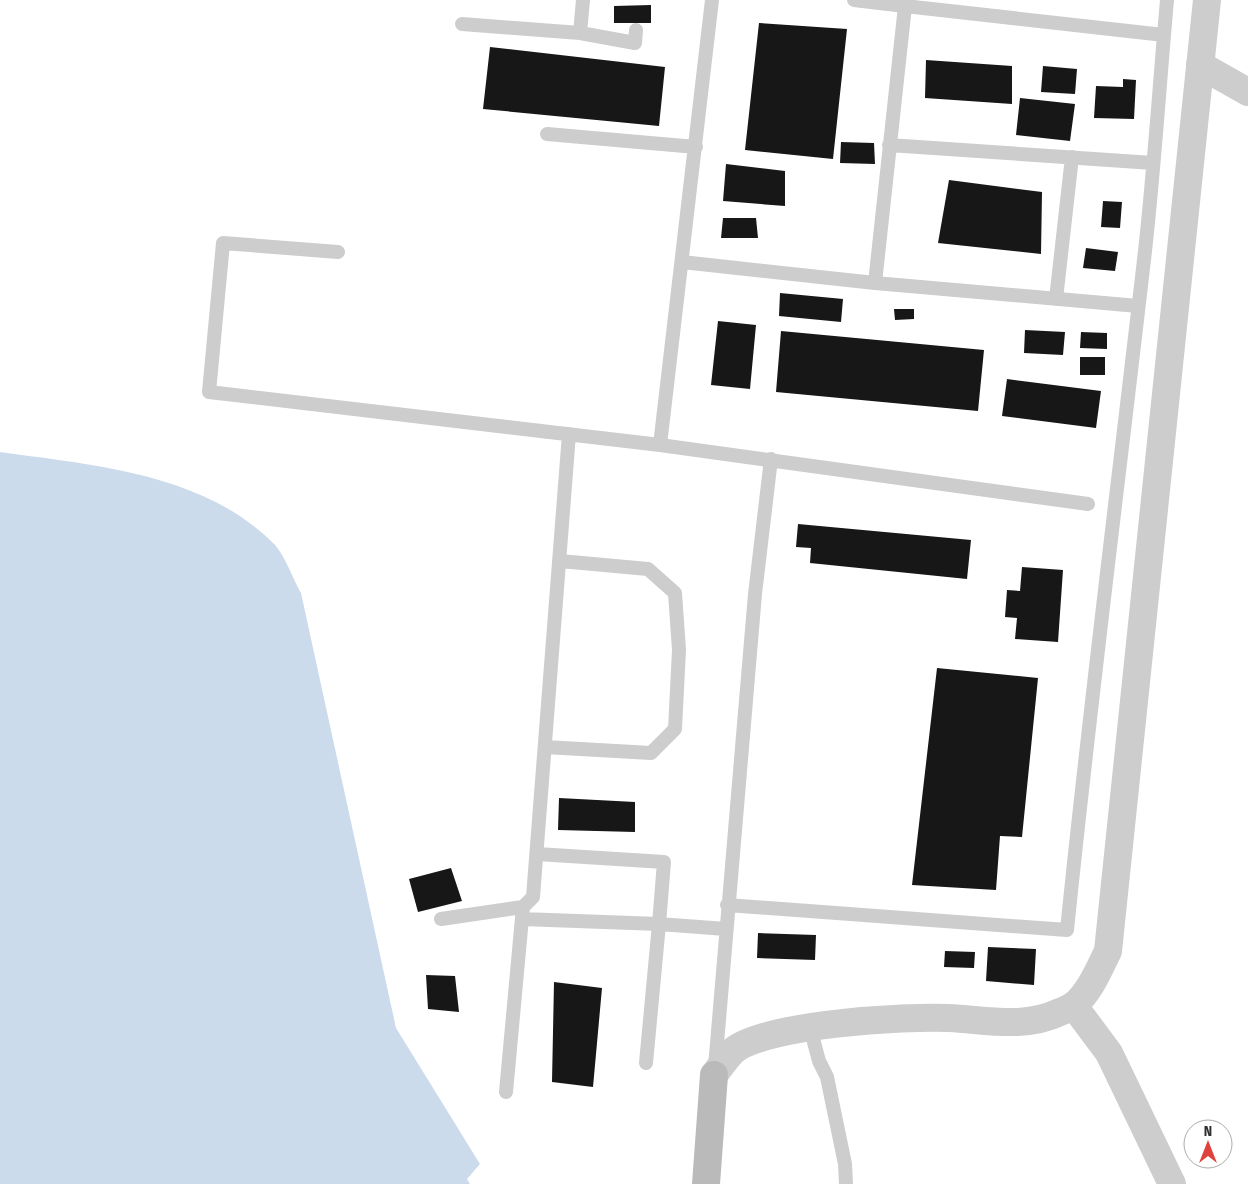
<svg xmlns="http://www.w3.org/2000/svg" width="1248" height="1184" viewBox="0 0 1248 1184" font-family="'Fira Sans Condensed',sans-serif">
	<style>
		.water { fill: #ccdbeb }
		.building { fill: #171717 }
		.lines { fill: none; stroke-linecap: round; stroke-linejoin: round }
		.service { stroke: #cdcdcd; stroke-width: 14 }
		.minor { stroke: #cdcdcd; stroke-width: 28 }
		.tertiary { stroke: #cdcdcd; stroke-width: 28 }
		.secondary { stroke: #bababa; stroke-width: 28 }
	</style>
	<rect width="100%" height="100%" fill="#fff"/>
	<path class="water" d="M0,452c93,13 203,21 273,91 11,10 20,36 28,50l95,435 84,136 -13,15 3,5h-470z"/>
	<path class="building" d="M651,5v18h-37v-17z
		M759,23l88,6 -14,130 -88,-9z
		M490,47l175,20 -6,59 -176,-17z
		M926,60l86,6v38l-87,-6z
		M1043,66l34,3 -2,25 -34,-2z
		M1123,79l13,1 -2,39 -40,-1 2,-32 27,1z
		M1020,98l55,6 -5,37 -54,-6z
		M841,142l33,1 1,21 -35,-1z
		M726,164l59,7v35l-62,-5z
		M949,180l93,12 -1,62 -103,-11z
		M1103,201l19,1 -2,26 -19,-1z
		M723,218h33l2,20h-37z
		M1086,248l32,4 -3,19 -32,-3z
		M780,293l63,6 -2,23 -62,-6z
		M894,309h20v10l-19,1z
		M718,321l38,4 -6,64 -39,-4z
		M1025,330l40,2 -2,23 -39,-2z
		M781,331l203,19 -6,61 -202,-19z
		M1081,332l26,1v16l-27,-1z
		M1080,357h25v18h-25z
		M1007,379l94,12 -5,37 -94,-12z
		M798,524l173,16 -4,39 -157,-16 1,-15 -15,-1z
		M1022,567l41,3 -5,72 -43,-3 2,-21 -12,-1 2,-27 13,1z
		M937,668l101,10 -16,159 -22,-1 -4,54 -84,-5z
		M559,798l76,4v30l-77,-2z
		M451,868l11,33 -44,11 -9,-33z
		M758,933l58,2 -1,25 -58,-2z
		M988,947l48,2 -2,36 -48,-4z
		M945,951l30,1 -1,16 -30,-1z
		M426,975l29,1 4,36 -31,-3z
		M554,982l48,6 -9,99 -41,-5z"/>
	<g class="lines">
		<path class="service" d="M854,0l51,6
			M462,24l118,9 3,-33
			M580,33l55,10 1,-13
			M1164,35l3,-35
			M547,134l149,13
			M889,145l264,18
			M338,252l-115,-9 -14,149 451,53 428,59
			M682,262l193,21
			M1056,299l16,-142
			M660,445l52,-445
			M545,747l106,6 24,-24 4,-79 -4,-57 -27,-24 -88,-8
			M537,854l127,8 -5,62 67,5
			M727,905l340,25c23,-227 52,-452 78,-679 8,-72 13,-144 19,-216l-259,-29 -30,277 263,23
			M441,919l82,-12
			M522,919l137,5 -13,139
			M810,1027l9,34 8,16 18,87 1,20
			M715,1067l40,-473 16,-135
			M506,1092l17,-185 10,-10 36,-463"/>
		<path class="minor" d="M1200,65l48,27
			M1074,1006l35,47 63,131"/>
		<path class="tertiary" d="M714,1075c6,-8 12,-17 19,-24 32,-27 173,-35 216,-33 39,2 75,11 111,-6 5,-2 10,-4 14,-7 16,-13 25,-36 34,-54l99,-951"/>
		<path class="secondary" d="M706,1184l8,-109"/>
	</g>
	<g transform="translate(1208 1144)"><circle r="24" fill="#ffffff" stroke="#acacac"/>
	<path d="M0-4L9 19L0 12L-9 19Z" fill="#df423a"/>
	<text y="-8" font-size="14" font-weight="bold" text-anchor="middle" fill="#303030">N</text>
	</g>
</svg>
